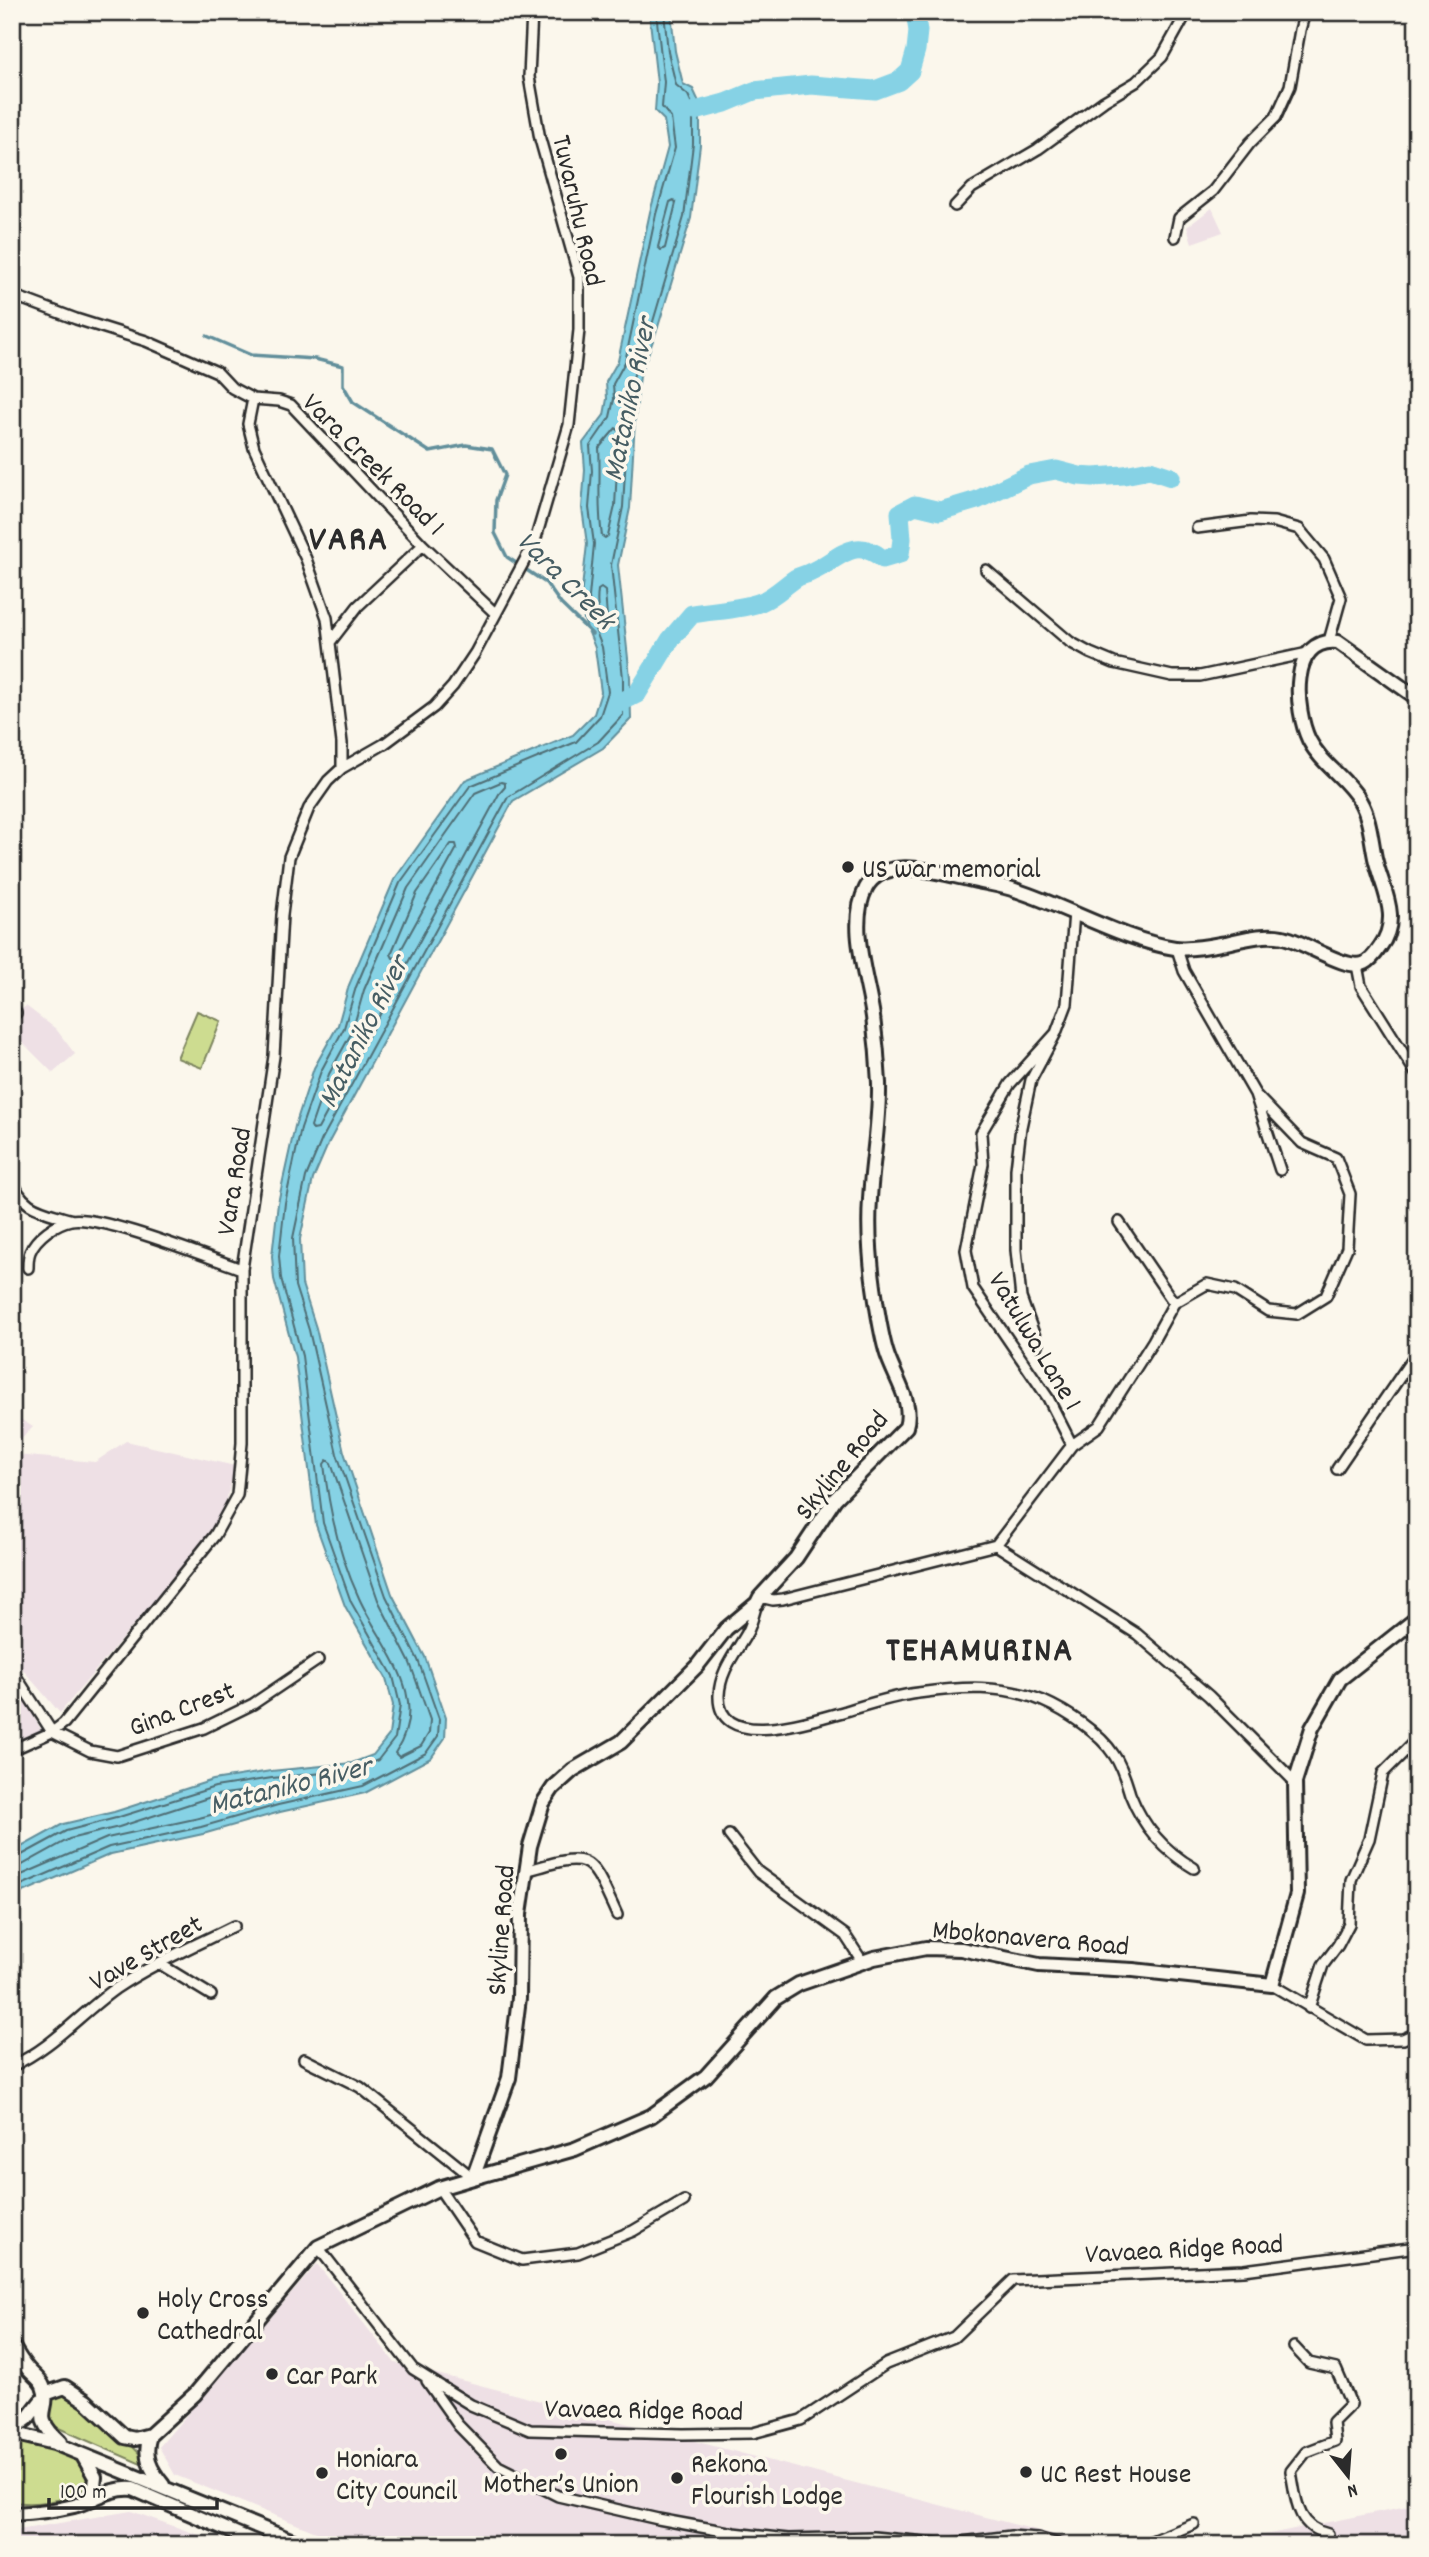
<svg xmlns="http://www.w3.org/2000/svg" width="1429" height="2557" viewBox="0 0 1429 2557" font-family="Dekko,sans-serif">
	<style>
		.built { fill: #eee0e5 }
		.green { fill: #cddc90; stroke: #7c845e; stroke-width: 2 }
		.water { fill: #86d2e5; stroke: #628f9b; stroke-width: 2 }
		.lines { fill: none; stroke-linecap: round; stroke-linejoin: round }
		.shore { stroke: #4f6e75; stroke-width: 2 }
		.stream { stroke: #628f9b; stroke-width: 3.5 }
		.river { stroke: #86d2e5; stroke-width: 19 }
		.street-casing { stroke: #2b2b2b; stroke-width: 14 }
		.secondary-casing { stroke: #2b2b2b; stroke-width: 18 }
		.street { stroke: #fbf7ec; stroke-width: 9 }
		.secondary { stroke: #fbf7ec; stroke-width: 12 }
		.poi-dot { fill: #2b2b2b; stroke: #fbf7ec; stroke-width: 2.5 }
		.labels { text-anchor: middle; stroke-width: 7; stroke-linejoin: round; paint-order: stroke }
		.street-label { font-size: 28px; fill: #2b2b2b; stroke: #fbf7ec }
		.poi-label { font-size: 28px; fill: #2b2b2b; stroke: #fbf7ec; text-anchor: start }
		.water-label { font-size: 30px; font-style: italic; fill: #465d63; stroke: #fbf7ec }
		.district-label { font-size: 35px; font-weight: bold; letter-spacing: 2px; fill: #2b2b2b; stroke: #fbf7ec }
	</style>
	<rect width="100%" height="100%" fill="#fbf7ec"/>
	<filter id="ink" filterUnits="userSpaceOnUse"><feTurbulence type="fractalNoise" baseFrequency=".0143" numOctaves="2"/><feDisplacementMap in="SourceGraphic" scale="14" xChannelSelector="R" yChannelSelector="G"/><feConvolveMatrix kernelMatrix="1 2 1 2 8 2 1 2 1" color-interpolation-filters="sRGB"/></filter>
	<g filter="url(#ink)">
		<path class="built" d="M1212,208l11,24 -31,11 -5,-16z
			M26,1006l30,23 19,25 -22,19 -37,-37 -4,-7v-13z
			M12,1414l21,13 -21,21z
			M126,1441l109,25 -9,35 -16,32 -150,180 -48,-56v-199l4,-3 79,7z
			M12,1676l32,59 -32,14z
			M317,2264l78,99 698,182h-745l-173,-70 -16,-28z
			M1417,2504v41h-202z
			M131,2511l96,34h-215v-14z"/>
		<path class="green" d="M197,1011l24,10 -19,47 -25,-10z
			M59,2393l9,1c23,19 68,49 82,74l-103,-45c-1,-13 -1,-25 12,-30z
			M12,2439c26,6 81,12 74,48 -16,15 -52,18 -74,15z"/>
		<path class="water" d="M649,12h22l4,39 8,33 10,5 7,15v41l-9,73 -33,109 -18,49 -5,43 -5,89 -12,57 12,112 1,42 -28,29 -90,53 -184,341 -16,37 -13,60 2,45 14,44 28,124 48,142 33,63 21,61 -1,20 -14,20 -66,35 -85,19 -77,22 -92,20 -99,43v-45l51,-28 51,-12 99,-32 58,-9 81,-8 21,-8 16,-20 4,-30 -7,-27 -41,-72 -29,-81 -21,-168 -21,-78 -2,-23 6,-53 17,-77 19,-58 24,-43 11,-40 45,-105 71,-100 108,-45 21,-21 7,-22 -6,-44 -11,-28 -3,-23 6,-53 -5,-36 3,-38 -2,-27 21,-28 3,-16 -1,-17 12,-21 32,-149 18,-65 -4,-27 -9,-9 2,-28z"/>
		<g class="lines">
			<path class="shore" d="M674,200l2,3 -11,45 -4,2 -3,-3 12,-45z
				M616,428l3,3 -4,75 -7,30 -3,2 -3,-2c-5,-32 -1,-57 -3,-88z
				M601,588l4,3 2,26 -3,4c-8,-5 -7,-22 -6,-31z
				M501,782l4,1v4l-6,7 -181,335 -5,1 -2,-4 18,-52 23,-42 12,-42 44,-102 67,-95z
				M456,844l1,4 -60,109 -4,1 -2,-4 26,-61 34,-49z
				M327,1460l4,3 47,137 32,63 20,57 -1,13 -8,13 -22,11 -4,-4c38,-57 -13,-104 -36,-155 -20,-43 -30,-87 -35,-134z
				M12,1858l6,-1 48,-26 50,-13 99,-31 57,-9 82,-8 24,-10 17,-22 5,-33 -7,-29 -42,-74 -28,-79 -21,-167 -21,-78 -2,-22 6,-53 16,-75 20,-57 23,-43 12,-41 44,-104 70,-97 106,-44 24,-26 8,-24 -6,-45 -11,-28 -2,-22 5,-53 -5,-36 3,-37 -2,-25 20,-29 4,-18 -1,-15 12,-22 31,-148 19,-66 -4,-30 -9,-11 2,-25 -8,-70
				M12,1867l10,-2 47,-26 50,-12 98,-32 84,-11 3,2 -2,5 -103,27 -92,20 -95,41
				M12,1889l97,-42 92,-20 77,-22 85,-19 63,-33 12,-17 1,-17 -21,-59 -32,-64 -49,-142 -28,-124 -14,-44 -2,-48 13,-61 16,-38 186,-342 90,-55 25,-27v-37l-12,-113 12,-58 5,-89 6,-44 18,-49 32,-108 9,-73v-38l-5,-11 -12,-10 -8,-33 -4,-40"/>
			<path class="stream" d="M207,336l44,19 64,4 28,7v19l10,17 77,50 36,-7 26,4 13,26 -9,25 -1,33 12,24 39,26 15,21 31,30"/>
			<path class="river" d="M695,111l30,-8 29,-12 57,-6 64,5 24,-9 11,-10 6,-21 2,-19 -3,-19
				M617,704l20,-10 33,-54 22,-26c22,-4 48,-4 69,-12 14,-6 23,-16 35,-24 5,-3 10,-3 15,-6 27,-11 42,-38 72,-13l17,-5 2,-15 -2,-26 15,-8 25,6 37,-11 52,-25 27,-5 23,6 14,1 31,-2 26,-5 21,7"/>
			<g class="street-casing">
				<path id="street" d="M955,206l17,-18 66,-39 66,-48 32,-19 26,-25 25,-45
					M1175,237l4,-19 34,-27 37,-48 26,-26 14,-31 10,-56 5,-18
					M12,295l64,24 70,22 71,31 15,16 21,11 26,2 12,4 132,140 73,69
					M253,399l-5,25 6,24 52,111 21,59 15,125v25
					M1197,528l54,-7 23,1 25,7 25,30 17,39 -12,43
					M986,570l84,72 20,11 24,10 58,13h28l108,-23
					M331,641l27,-35 65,-61
					M1177,949l7,22 71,123 25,76
					M1357,965l4,21 56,89
					M12,1009l4,4
					M1056,1033l-46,51 -29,49 2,31 -17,86 7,38 75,110 24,47
					M12,1177c8,33 32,34 60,43
					M28,1268c0,-5 0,-11 2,-16 6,-15 26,-29 41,-32 28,-6 138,38 171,49
					M1174,1303l33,-19 28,6 33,21 29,3 29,-18 21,-48 3,-54 -14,-36 -34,-15 -47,-49
					M1038,1345l-17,-47 -5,-48v-81l5,-42 10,-47 25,-47 11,-29 7,-92
					M1337,1469l80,-117
					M996,1545l76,-100 27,-19 54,-85 21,-38 -55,-81
					M760,1597l13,3 10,-1 213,-54 141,89 72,62 86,86
					M757,1603c-3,10 -5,21 -10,30 -12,21 -27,38 -28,62 -2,59 97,24 127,16 23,-7 47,-15 72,-18 43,-6 84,-9 125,8 23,10 57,32 71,54 8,11 12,26 16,39 13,33 34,57 64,74
					M12,1670l40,62 38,19 27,5 87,-28 49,-24 65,-44
					M12,1750l40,-18 12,-9 151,-188 22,-40 5,-52v-174l32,-213 8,-141 7,-58 20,-49 19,-27 14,-13 42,-24 50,-37 19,-21 22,-33 60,-112 34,-116 10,-95v-53l-39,-138 -11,-62 3,-65
					M729,1835l29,37 87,63 17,26
					M526,1871c66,-20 63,-17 91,44
					M160,1964l51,31
					M1272,1985l94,55 37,-1 14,-6
					M1309,2008l14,-43 15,-20 11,-21 2,-44 18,-41 14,-66 34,-34
					M304,2059l56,28 113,91
					M12,2066c40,-18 68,-52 103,-77 37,-25 79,-43 119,-63
					M439,2188l36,53 47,19 56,-7 55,-22 51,-30
					M318,2247l95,122 58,36 59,25 153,4 70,-1 48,-13 85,-56 68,-27 59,-57 231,-10 173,-23
					M1294,2347l15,16 27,6 15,35 -18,18 2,19 -29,11 -15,19c5,27 5,56 37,63l-5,11
					M427,2381l31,44 40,41 60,30 100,23 76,14 54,6 86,-2 72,7 65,-8 26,2 25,7
					M1142,2545l52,-21"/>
			</g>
			<g class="secondary-casing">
				<path id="secondary" d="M473,2178l102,-29 76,-33 55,-40 70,-78 23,-14 75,-26 52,-10 35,1 78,16 94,5 139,15 25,-91 -2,-112 17,-54 28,-49 77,-61
					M12,2345c5,9 10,17 16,24 5,6 12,10 15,17 10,26 -15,27 17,56
					M45,2394l20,-7 21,14 39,36 10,2 15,-4 45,-41 123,-147 121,-59 34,-10 36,-100 10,-80 1,-84 10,-68 13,-43 10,-15 20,-18 48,-28 76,-76 29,-37 31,-26 3,-6 36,-39 39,-59 71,-72c8,-26 -13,-51 -20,-76 -6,-21 -9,-43 -12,-64 -4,-29 -6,-59 -4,-88 2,-38 10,-78 9,-116 -1,-22 -3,-44 -6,-66 -5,-38 -26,-92 -7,-129 18,-34 73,-15 102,-9 16,4 34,6 50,12 49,16 108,50 157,57 16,2 35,-2 51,-5 18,-4 39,-10 57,-6 21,4 64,35 82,26 6,-3 11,-10 15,-16 22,-30 2,-58 -5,-89 -4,-19 -5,-40 -15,-57 -13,-23 -39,-37 -51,-61 -14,-29 -21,-104 29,-98l79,56
					M12,2430l15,-11 14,-18
					M12,2433l42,10 249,102
					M150,2435c-7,21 0,34 13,50
					M83,2456l12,21 -2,19 -6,4
					M12,2514c21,-1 41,-3 62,-8 20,-6 37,-19 59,-17l130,56"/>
			</g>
			<use href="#street" class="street"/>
			<use href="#secondary" class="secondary"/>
		</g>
	</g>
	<g class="poi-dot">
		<circle cx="848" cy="867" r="7"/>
		<circle cx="143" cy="2313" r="7"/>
		<circle cx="272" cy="2374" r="7"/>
		<circle cx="561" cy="2454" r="7"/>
		<circle cx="1026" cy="2472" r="7"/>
		<circle cx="322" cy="2473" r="7"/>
		<circle cx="677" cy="2478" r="7"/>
	</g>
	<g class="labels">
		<g class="street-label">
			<text transform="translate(580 210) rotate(77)" y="10">Tuvaruhu Road</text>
			<text transform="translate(375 463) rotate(45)" y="10">Vara Creek Road 1</text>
			<text transform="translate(232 1181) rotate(-81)" y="10">Vara Road</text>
			<text transform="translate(1037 1340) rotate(59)" y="10">Vatulwa Lane 1</text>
			<text transform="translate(840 1464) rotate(-51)" y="10">Skyline Road</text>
			<text transform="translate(181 1707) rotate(-21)" y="10">Gina Crest</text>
			<text transform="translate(499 1930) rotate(-86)" y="10">Skyline Road</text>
			<text transform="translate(1031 1936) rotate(5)" y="10">Mbokonavera Road</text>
			<text transform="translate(145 1951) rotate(-30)" y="10">Vave Street</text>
			<text transform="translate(1184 2247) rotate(-3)" y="10">Vavaea Ridge Road</text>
			<text transform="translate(644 2408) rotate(1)" y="10">Vavaea Ridge Road</text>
		</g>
		<g class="poi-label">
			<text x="862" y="877">US war memorial</text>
			<text x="157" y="2307">Holy Cross<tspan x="157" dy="32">Cathedral</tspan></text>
			<text x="286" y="2384">Car Park</text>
			<text x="336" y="2467">Honiara<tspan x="336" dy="32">City Council</tspan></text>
			<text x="691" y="2472">Rekona<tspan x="691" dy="32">Flourish Lodge</tspan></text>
			<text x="1040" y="2482">UC Rest House</text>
			<text x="561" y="2492" text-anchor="middle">Mother’s Union</text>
		</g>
		<g class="water-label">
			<text transform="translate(628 399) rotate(-78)" y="10">Mataniko River</text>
			<text transform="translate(567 579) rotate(45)" y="10">Vara Creek</text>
			<text transform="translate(362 1031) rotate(-63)" y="10">Mataniko River</text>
			<text transform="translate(290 1784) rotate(-14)" y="10">Mataniko River</text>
		</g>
		<g class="district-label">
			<text x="349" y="549">VARA</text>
			<text x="980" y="1660">TEHAMURINA</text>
		</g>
	</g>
	<rect width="1429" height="2557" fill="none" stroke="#fbf7ec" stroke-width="42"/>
	<rect x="21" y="21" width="1387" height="2515" fill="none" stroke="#2b2b2b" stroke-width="2.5" filter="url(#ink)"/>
	<g transform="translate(1348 2476) rotate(163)" stroke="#fbf7ec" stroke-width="5" paint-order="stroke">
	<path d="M0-5L12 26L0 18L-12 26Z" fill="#2b2b2b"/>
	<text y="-10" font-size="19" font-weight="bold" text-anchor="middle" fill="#2b2b2b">N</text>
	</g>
	<path d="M49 2498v10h168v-10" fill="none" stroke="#2b2b2b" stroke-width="3.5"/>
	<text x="60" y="2498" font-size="21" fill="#2b2b2b" stroke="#fbf7ec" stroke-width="5" paint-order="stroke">100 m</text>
</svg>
